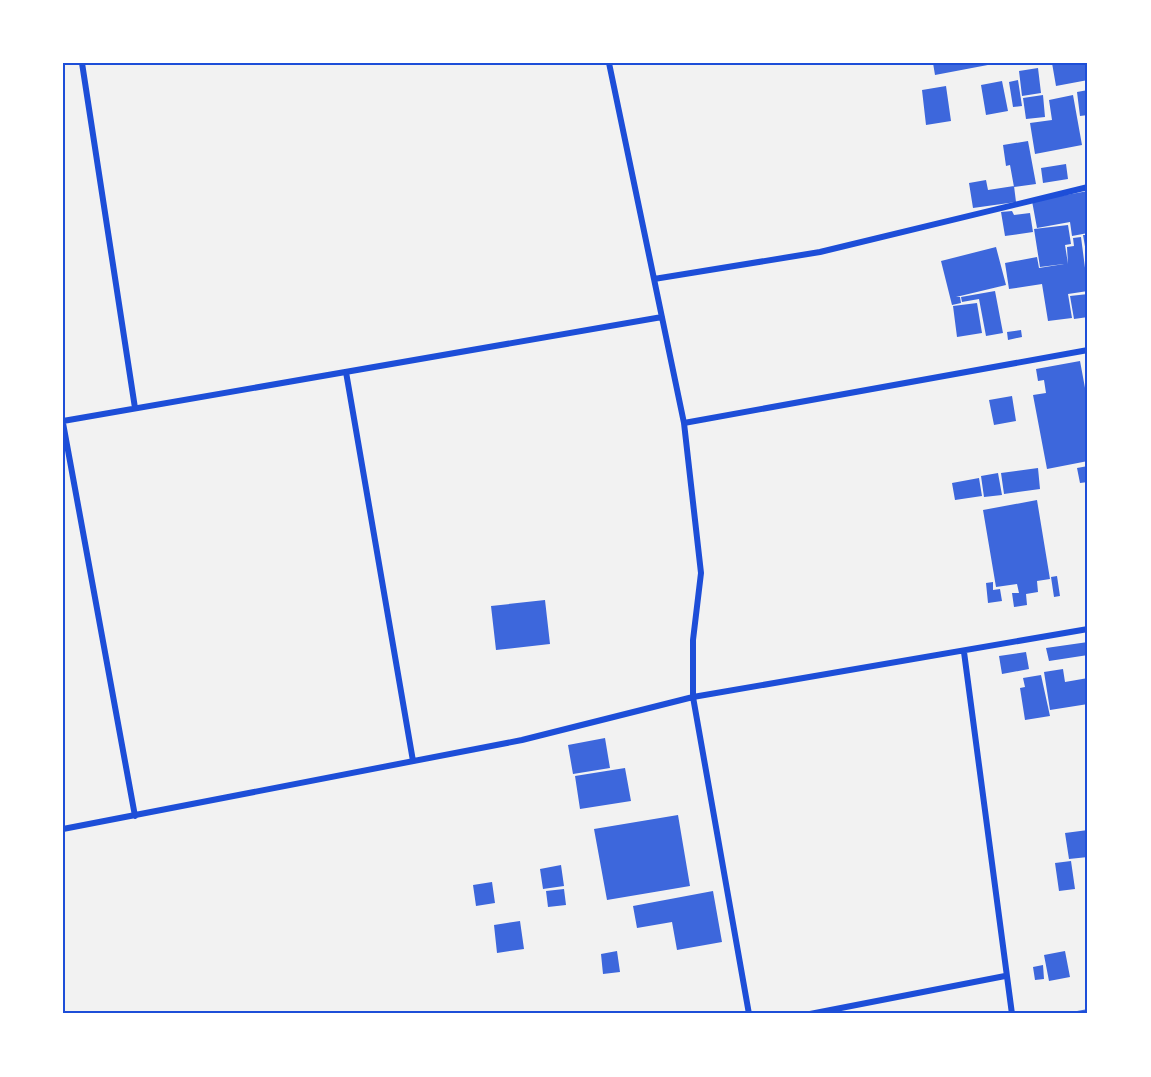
<svg xmlns="http://www.w3.org/2000/svg" width="1151" height="1077" viewBox="0 0 1151 1077" font-family="'Alegreya Sans',sans-serif">
	<style>
		.building { fill: #3d67dc }
		.lines { fill: none; stroke-linecap: round; stroke-linejoin: round }
		.minor { stroke: #1d4ed8; stroke-width: 6 }
		.neatline { fill: none; stroke: #1d4ed8; stroke-width: 2 }
	</style>
	<rect width="100%" height="100%" fill="#f2f2f2"/>
	<path class="building" d="M933,63h60v1l-58,11z
		M1052,63h36v17l-32,6z
		M1038,68l3,25 -19,3 -3,-25z
		M1018,80l4,26 -9,1 -4,-25z
		M1002,81l6,30 -22,4 -5,-30z
		M946,86l5,35 -25,4 -4,-35z
		M1088,90v25l-8,1 -3,-24z
		M1043,95l2,22 -19,2 -3,-21z
		M1073,95l9,50 -47,9 -5,-31 22,-3 -3,-20z
		M1028,141l8,43 -22,3 -4,-22 -4,1 -3,-21z
		M1066,164l2,15 -25,4 -2,-15z
		M986,180l2,10 26,-4 2,16 -43,6 -4,-25z
		M1088,191v42l-16,3 -2,-14 -33,6 -5,-27z
		M1012,211l2,4 16,-2 3,19 -28,4 -4,-24z
		M1068,225l3,19 -6,1 3,19 -1,-17 7,-1 -1,-8 8,-1 7,54 -20,3 4,24 -24,3 -6,-37 -33,5 -4,-26 32,-6 2,11 25,-4 -24,3 -6,-38z
		M1083,235h5v23h-1z
		M996,247l10,38 -50,12h4l1,6 -9,2 -11,-44z
		M995,291l8,42 -17,3 -7,-37 -17,3 -1,-5z
		M1088,294v23l-14,2 -4,-23z
		M977,303l5,30 -25,4 -4,-31z
		M1021,330l1,7 -14,3 -1,-8z
		M1080,361l8,43v57l-41,8 -14,-74 13,-2 -2,-13 -6,1 -2,-12z
		M1012,396l4,25 -22,4 -5,-25z
		M1088,466v16l-8,1 -3,-15z
		M1038,468l2,21 -36,5 -3,-21z
		M998,473l4,22 -18,2 -3,-21z
		M979,478l3,18 -27,4 -3,-17z
		M1037,500l13,79 -13,2 1,11 -12,2 1,11 -13,2 -2,-14h7l-2,-9 -21,3 -13,-77z
		M1057,576l3,20 -6,1 -3,-20z
		M993,582v8l7,-1 2,12 -14,2 -2,-20z
		M545,600l5,44 -54,6 -5,-44z
		M1088,642v13l-39,6 -3,-13z
		M1026,652l3,17 -27,5 -3,-18z
		M1063,669l2,13 23,-4v26l-38,6 -6,-38z
		M1041,675l9,41 -25,4 -5,-32 5,-1 -2,-9z
		M605,738l5,30 -37,6 -5,-29z
		M625,768l6,33 -51,8 -5,-33z
		M678,815l12,71 -83,14 -13,-71z
		M1088,830v27l-19,2 -4,-26z
		M1071,861l4,28 -16,2 -4,-28z
		M561,865l3,21 -21,3 -3,-20z
		M492,882l3,21 -19,3 -3,-21z
		M564,889l2,16 -18,2 -2,-16z
		M713,891l9,51 -45,8 -5,-28 -35,6 -4,-22z
		M520,921l4,28 -27,4 -3,-28z
		M617,951l3,21 -17,2 -2,-20z
		M1065,951l5,26 -21,4 -5,-26z
		M1043,965l1,14 -9,1 -2,-13z
		M1088,1009v5h-22v-1z"/>
	<g class="lines">
		<path class="minor" d="M82,63l53,345
			M609,63l75,360 17,150 -8,67v57l56,317
			M654,279l166,-27 268,-65
			M346,372l67,389
			M63,421l599,-104
			M63,423l72,393
			M684,423l404,-73
			M964,652l48,362
			M63,829l459,-89 171,-43 395,-68
			M810,1014l195,-38"/>
	</g>
	<rect width="1151" height="1077" fill="none" stroke="#ffffff" stroke-width="129"/>
	<rect x="64" y="64" width="1022" height="948" class="neatline"/>
</svg>
